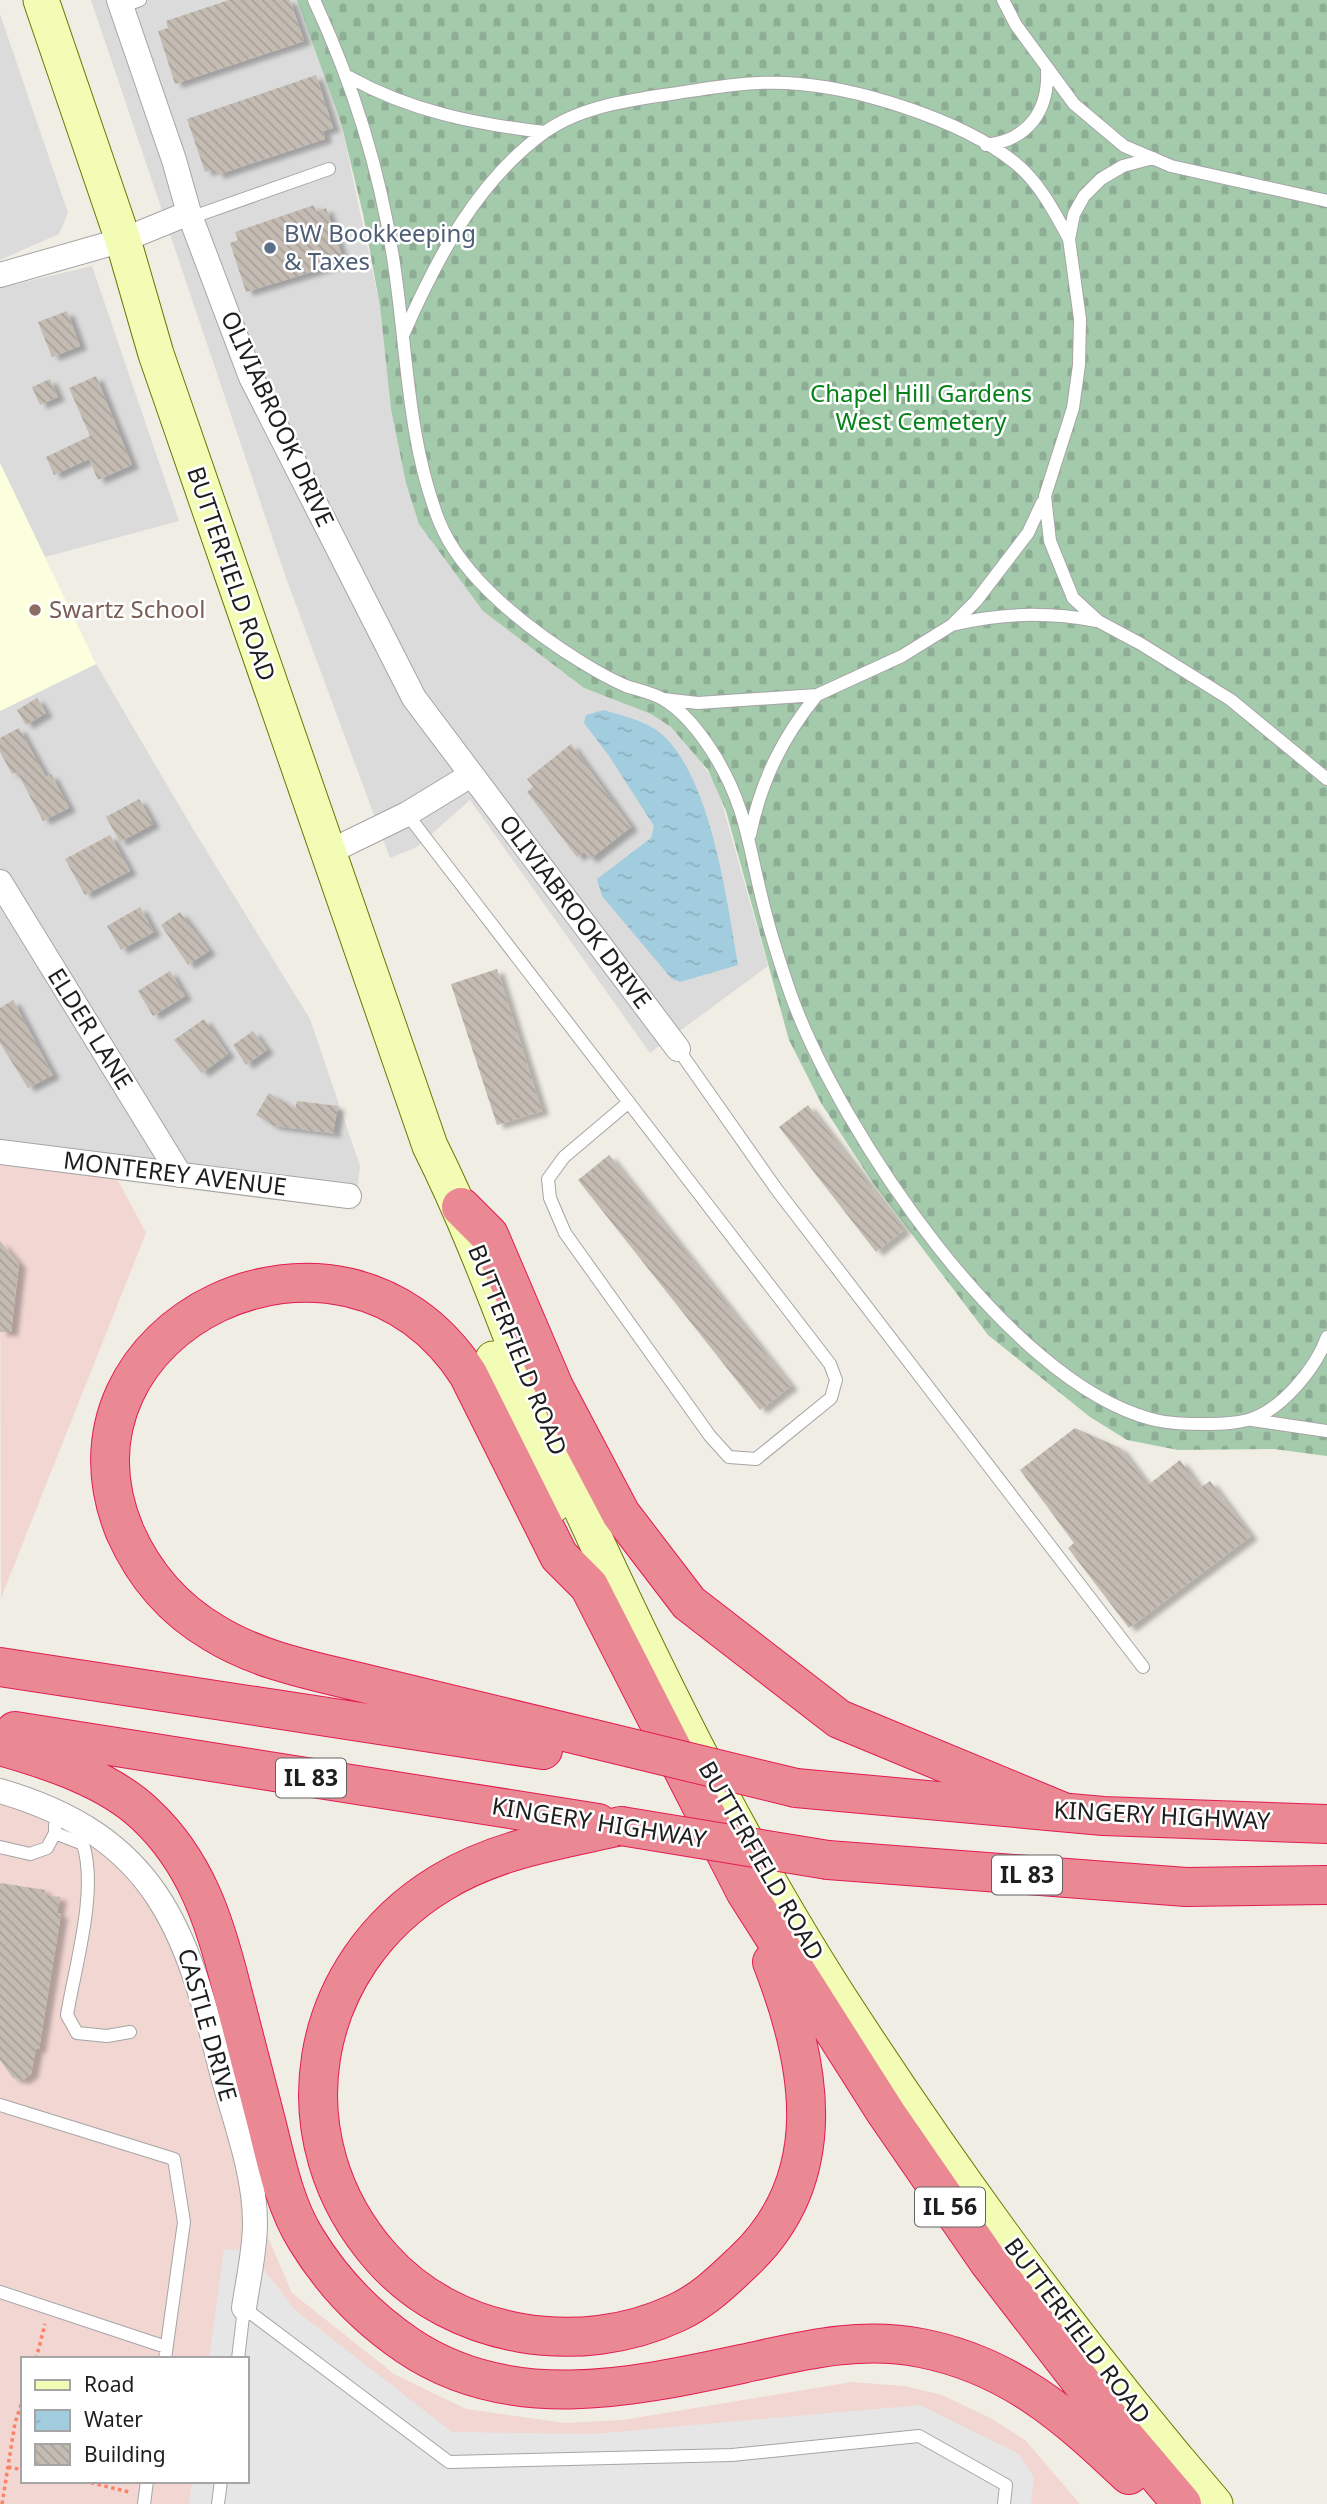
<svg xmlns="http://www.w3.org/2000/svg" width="1327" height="2504" viewBox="0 0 1327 2504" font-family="'Noto Sans',sans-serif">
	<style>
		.residential { fill: #dcdbdb }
		.commercial { fill: #f1d6d2; fill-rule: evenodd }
		.education { fill: #fcffdd }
		.cemetery { fill: url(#cemetery-stones) }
		.parking { fill: #e6e6e6 }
		.water { fill: url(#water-ripples) }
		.building { fill: url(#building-back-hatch); filter: url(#shadow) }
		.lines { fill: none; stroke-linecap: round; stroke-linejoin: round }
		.lane-casing { stroke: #a5a5a5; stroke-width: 14 }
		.street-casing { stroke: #a5a5a5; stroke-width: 26 }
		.secondary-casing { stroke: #647a00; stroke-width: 37 }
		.highway-casing { stroke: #e21c51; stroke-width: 40 }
		.path { stroke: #ff8165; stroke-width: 3.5; stroke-dasharray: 3.5 3.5; stroke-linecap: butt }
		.lane { stroke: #fff; stroke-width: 12 }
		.street { stroke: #fff; stroke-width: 24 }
		.secondary { stroke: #f3fcb5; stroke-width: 35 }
		.highway { stroke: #ea8893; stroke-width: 38 }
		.highway-bridge-casing { stroke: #e21c51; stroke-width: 40; stroke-linecap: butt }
		.highway-bridge { stroke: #ea8893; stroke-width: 38 }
		.service-dot { fill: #5c6f8a; stroke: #fff; stroke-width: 2.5 }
		.education-dot { fill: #8d6e63; stroke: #fff; stroke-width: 2.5 }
		.labels { text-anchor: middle; stroke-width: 5; stroke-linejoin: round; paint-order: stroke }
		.shield { fill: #fff; stroke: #626262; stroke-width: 2 }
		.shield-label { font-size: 23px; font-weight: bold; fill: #1e1e1e }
		.service-label { font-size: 24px; fill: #4e5e75; stroke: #fff; text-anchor: start }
		.park-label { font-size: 24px; fill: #07821a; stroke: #fff }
		.street-label { font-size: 24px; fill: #1e1e1e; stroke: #fff }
		.education-label { font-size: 24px; fill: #785e54; stroke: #fff; text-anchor: start }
	</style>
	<defs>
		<pattern id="cemetery-stones" width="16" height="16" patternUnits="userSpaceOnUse" patternTransform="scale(1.75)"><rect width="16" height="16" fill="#a4caac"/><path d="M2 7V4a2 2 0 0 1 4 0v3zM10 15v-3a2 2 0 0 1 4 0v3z" fill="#8dad94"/></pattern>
		<pattern id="water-ripples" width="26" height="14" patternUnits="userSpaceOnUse" patternTransform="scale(1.75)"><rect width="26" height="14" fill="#a2cddf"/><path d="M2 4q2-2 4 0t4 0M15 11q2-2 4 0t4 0" fill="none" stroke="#8bb0bf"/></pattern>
		<pattern id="building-back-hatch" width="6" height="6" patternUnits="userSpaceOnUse" patternTransform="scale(1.75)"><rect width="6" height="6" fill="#c4bcb3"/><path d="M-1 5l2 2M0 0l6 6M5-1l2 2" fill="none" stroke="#a8a19a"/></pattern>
		<filter id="shadow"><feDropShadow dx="7" dy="4" stdDeviation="2" flood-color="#0004"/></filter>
	</defs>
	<rect width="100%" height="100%" fill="#f0ede4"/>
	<path class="residential" d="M91,0h206l44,123 39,183 166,352 38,30 67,26 20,13 20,20 26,39 51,180 -118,87 -180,-253 -53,47 -27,11 -104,-280z
		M0,14l68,199 -9,21 -59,26z
		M92,266l87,255 -134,36 -45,-94v-175z
		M96,664l94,160 120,195 50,147 -5,44 -355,-48v-451z"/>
	<path class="commercial" d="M0,1162l116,15 30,56 -145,365z
		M0,1802l35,12 39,19 48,35 48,64 38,123 23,97 61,141 102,81 72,35 99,14 58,-3 229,-38 52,4 38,9 50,24 34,22 54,63h-1080zM23,2359h224v122h-224z"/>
	<path class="education" d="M0,463l96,201 -96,47z"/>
	<path class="cemetery" d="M297,0h1030v1456l-53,-7 -96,1 -51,-10 -37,-23 -102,-82 -115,-152 -52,-80 -32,-63 -63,-229 -18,-41 -37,-43 -20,-13 -67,-26 -101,-77 -64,-87 -13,-41 -15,-74 -11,-103 -17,-92 -22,-91z"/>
	<path class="parking" d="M224,2249l41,4 -3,14 33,43 157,122 141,2 327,-29 99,49 15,23 -3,27h-842l3,-23h55v-122h-38z"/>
	<path class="water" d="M604,710c16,5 37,10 51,19 55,37 72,173 83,236l-58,17 -9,-4 -69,-82 -5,-17 54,-41 3,-12 -45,-70 -25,-33 2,-8z"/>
	<path class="building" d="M229,0h61l14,41 -129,43 -17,-53 10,-3 -2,-7z
		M316,75l17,53 -10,3 2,8 -108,36 -2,-6 -10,3 -18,-53z
		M314,205l2,7 10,-4 18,54 -98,30 -16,-49 8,-3 -3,-8z
		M67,311l13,35 -28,11 -14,-35z
		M96,376l36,89 -34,15 -9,-21 -35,16 -8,-18 44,-21 -21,-48z
		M50,379l8,18 -18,8 -8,-18z
		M37,698l9,15 -20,12 -9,-15z
		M19,728l27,49 5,-3 18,34 -26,13 -26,-49 -5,2 -12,-22v-14z
		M571,744l60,83 -41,32 -6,-7 -7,5 -50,-65 6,-5 -6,-8z
		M139,799l14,25 -33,18 -14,-25z
		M110,835l20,36 -45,24 -20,-36z
		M140,907l14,25 -33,18 -14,-24z
		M180,912l29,39 -21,14 -27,-40z
		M497,969l45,142 -45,14 -46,-141z
		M170,971l15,25 -32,20 -15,-25z
		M13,1000l40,75 -25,13 -28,-45v-35z
		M204,1019l24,35 -26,19 -28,-33z
		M253,1031l14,19 -21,15 -13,-20z
		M269,1093l26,16 2,-8 41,5 -5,26 4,2 -63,-8 -18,-11z
		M808,1105l96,125 -28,22 -97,-125z
		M609,1155l182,231 -31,24 -182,-230z
		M0,1241l19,23 -8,68h-11z
		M1075,1428l45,20 28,37 32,-25 20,28 10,-7 41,55 -122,92 -61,-80 6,-5 -54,-73z
		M0,1883l45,7 -1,5 16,2 -3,16 4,1 -22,135h-3l-5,25 -8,6 -10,-2 -13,-18z"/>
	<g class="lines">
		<g class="lane-casing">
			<path id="lane" d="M314,0c40,86 68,176 81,271 12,82 13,171 44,250 23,58 92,110 144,142 13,8 29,17 43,23 12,4 26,7 37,13 22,13 39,36 52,57 30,49 33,86 46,139 8,34 19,69 31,103 49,133 215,383 359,421 18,5 39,5 58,5 13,0 27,-1 39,-4 33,-9 68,-52 79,-83
				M1003,0l13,25 58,79 50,42 47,20 156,35
				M122,7l18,-7
				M349,77c61,34 126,47 195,55
				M986,145c42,-5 63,-34 61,-75
				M1153,158l-30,8 -22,13 -17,17 -10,18 -5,25 11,80 -1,46 -6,43 -28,88 5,45 23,57 25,23 43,23 90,56 96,79
				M190,218l139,-49
				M404,333c33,-75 73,-152 141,-201 35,-25 84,-32 126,-38 38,-6 77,-13 115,-11 68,3 174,36 228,79 25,20 40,49 55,77
				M952,625c47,-12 98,-13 145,-4
				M663,699l35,4 119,-8 85,-39 50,-31 24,-24 52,-68 14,-30
				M407,814l423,550 6,16 -5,18 -75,61 -27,-2 -19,-21 -145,-203 -15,-35 -2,-19 16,-22 65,-55
				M750,835c11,-54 32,-97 67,-140
				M678,1049l99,141 366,477
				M1252,1420l75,11
				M55,1833l28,11c15,47 -8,122 -16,171l10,18 30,3 23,-4
				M0,1847l30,7 17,-6 8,-15v-8
				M0,2105l174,54 10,63 -19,137
				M0,2292l166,55
				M238,2359l6,-51 205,154 283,-7 187,-19 87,49 -2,19
				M144,2504l3,-23
				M218,2504l3,-23"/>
		</g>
		<g class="street-casing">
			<path id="street" d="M119,0l55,160 15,53 62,164 163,321 264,351
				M0,275l123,-35 66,-27
				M327,853l80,-39 64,-39
				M0,882l180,293
				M0,1152l349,44
				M0,1791c157,46 186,137 222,282 13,48 33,100 33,150 0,28 -7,57 -11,85"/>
		</g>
		<g class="secondary-casing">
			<path id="secondary" d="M41,0l82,240 33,114 274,792c58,116 96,240 149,358 81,177 169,356 276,518 110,168 229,330 360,482
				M493,1359l60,146"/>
		</g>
		<g class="highway-casing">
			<path id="highway" d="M461,1207l28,28 65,152 67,127 68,89 150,116 222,92
				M0,1667l543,83
				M15,1731l583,92
				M594,1739c-73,-18 -146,-36 -219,-53 -55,-14 -112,-23 -161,-53 -41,-24 -70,-58 -89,-101 -85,-205 216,-353 343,-158l91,182 30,30 156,305 141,222 102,148 121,157 73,86
				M0,1746c49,14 109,33 146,69 50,47 69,107 85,171 12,45 23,90 35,135 10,39 18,83 40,118 25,41 60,78 101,106 107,73 236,40 353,15 53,-12 106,-23 161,-12 88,17 145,67 208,127
				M796,1788l307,28 224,8
				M621,1826c-62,14 -125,23 -180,57 -135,82 -165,256 -59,375 72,81 198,100 294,55 27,-12 48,-33 69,-53 88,-84 66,-198 27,-298
				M828,1860l358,27 141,-2"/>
		</g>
		<path class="path" d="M36,2359l9,-35
			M8,2467l15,3
			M84,2481l45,11
			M2,2504l13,-81 8,-24"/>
		<use href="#lane" class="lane"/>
		<use href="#street" class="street"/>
		<use href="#secondary" class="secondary"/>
		<use href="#highway" class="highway"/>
		<g class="highway-bridge-casing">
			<path id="highway-bridge" d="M594,1739l202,49
				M621,1826l207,34"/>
		</g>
		<use href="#highway-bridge" class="highway-bridge"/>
	</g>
	<circle class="service-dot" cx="270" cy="248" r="7"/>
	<circle class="education-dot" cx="35" cy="610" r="7"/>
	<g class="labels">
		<g class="shield">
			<rect x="276" y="1758.5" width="70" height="39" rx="5"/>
			<rect x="992" y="1855.5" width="70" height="39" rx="5"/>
			<rect x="915" y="2187.5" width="70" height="39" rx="5"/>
		</g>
		<g class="shield-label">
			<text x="311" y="1786">IL 83</text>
			<text x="1027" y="1883">IL 83</text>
			<text x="950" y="2215">IL 56</text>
		</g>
		<g class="service-label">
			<text x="284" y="242">BW Bookkeeping<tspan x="284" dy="28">&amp; Taxes</tspan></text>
		</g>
		<g class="park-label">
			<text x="921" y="402">Chapel Hill Gardens<tspan x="921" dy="28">West Cemetery</tspan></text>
		</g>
		<g class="street-label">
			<text transform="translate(277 419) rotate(65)" y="8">OLIVIABROOK DRIVE</text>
			<text transform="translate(231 574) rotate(71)" y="8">BUTTERFIELD ROAD</text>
			<text transform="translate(575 912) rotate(53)" y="8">OLIVIABROOK DRIVE</text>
			<text transform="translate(90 1029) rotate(58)" y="8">ELDER LANE</text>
			<text transform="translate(175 1174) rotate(7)" y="8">MONTEREY AVENUE</text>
			<text transform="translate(517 1350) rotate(68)" y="8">BUTTERFIELD ROAD</text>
			<text transform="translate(1162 1816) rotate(3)" y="8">KINGERY HIGHWAY</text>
			<text transform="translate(599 1823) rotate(9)" y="8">KINGERY HIGHWAY</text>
			<text transform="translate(761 1861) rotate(60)" y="8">BUTTERFIELD ROAD</text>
			<text transform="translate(207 2025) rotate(74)" y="8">CASTLE DRIVE</text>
			<text transform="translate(1077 2331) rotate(53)" y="8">BUTTERFIELD ROAD</text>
		</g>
		<g class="education-label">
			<text x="49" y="618">Swartz School</text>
		</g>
	</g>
	<rect x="21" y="2357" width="228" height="126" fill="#ffffff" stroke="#a5a5a5" stroke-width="2"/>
	<rect x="35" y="2380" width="35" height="10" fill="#f3fcb5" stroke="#a5a5a5" stroke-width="2"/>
	<text x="84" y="2392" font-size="21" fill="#1e1e1e">Road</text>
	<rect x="35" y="2410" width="35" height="21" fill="url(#water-ripples)" stroke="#a5a5a5" stroke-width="2"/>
	<text x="84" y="2427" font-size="21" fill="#1e1e1e">Water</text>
	<rect x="35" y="2444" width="35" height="21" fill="url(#building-back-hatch)" stroke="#a5a5a5" stroke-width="2"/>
	<text x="84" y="2462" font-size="21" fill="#1e1e1e">Building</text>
</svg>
